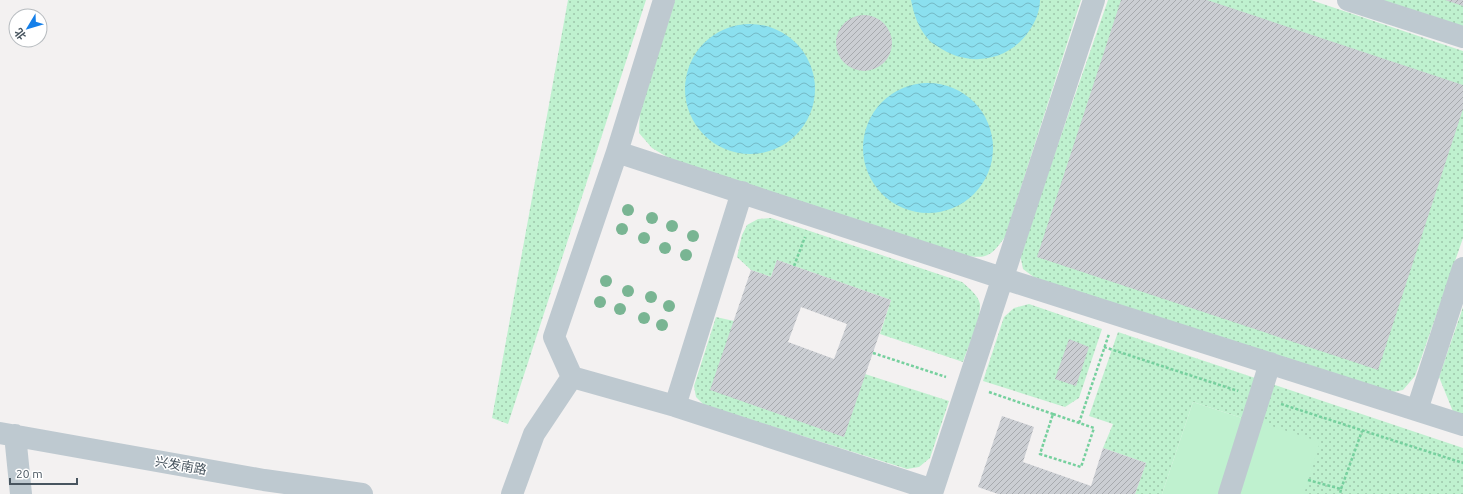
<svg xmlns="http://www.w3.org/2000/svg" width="1463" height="494" viewBox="0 0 1463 494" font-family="Ubuntu,'Noto Sans SC',sans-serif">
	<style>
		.grass { fill: url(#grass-dots) }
		.pitch { fill: #bff1cf }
		.water { fill: url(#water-waves) }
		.building { fill: url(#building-hatch); fill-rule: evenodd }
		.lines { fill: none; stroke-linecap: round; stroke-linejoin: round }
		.path { stroke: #76d09e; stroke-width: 2.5; stroke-dasharray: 3 2; stroke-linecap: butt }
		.minor { stroke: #bec9d0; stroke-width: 22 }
		.tree { fill: #79b593 }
		.labels { text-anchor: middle; stroke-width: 3; stroke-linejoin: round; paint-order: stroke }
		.street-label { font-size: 13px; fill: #48555f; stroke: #fff }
	</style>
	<defs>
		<pattern id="grass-dots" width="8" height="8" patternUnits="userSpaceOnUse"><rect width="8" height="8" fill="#bff1cf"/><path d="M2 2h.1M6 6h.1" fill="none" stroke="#9dc6ab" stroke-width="1.8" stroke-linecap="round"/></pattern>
		<pattern id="water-waves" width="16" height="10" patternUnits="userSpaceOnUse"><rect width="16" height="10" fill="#8be0ef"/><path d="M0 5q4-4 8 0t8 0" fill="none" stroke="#74b8c5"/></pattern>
		<pattern id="building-hatch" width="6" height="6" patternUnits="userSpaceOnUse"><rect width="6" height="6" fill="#cbced3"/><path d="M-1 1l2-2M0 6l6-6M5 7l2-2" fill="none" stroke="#a7aaae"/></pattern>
	</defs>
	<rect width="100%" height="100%" fill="#f3f1f1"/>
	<path class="grass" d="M568,0h78l-138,424 -16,-6z
		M675,0h406l-76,237c-15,21 -19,22 -44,18l-289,-95 -20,-12 -13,-15 1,-23z
		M1108,0h203l152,51v187l-48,138 -12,14 -15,3 -353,-115 -12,-9 -3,-15z
		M1367,0h96v31z
		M771,218l191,64c7,6 16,13 18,22 1,15 -12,43 -17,58l-83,-28 11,-34 -114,-40 -6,17 -20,-7 -14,-13 5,-22 5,-10 11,-6z
		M1029,304l73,25 -23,69 -14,9 -82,-26 21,-64 10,-9z
		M1463,307v109l-9,-2 -15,-37z
		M716,317l18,4 131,53 84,27 -19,57 -11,9 -12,2 -203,-64 -8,-8 -2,-11z
		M1118,332l143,48 -13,40 -55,-18 -31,92h-27l11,-31 -43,-15 10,-24 -24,-8z
		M1272,384l191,64v46h-159l-45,-72z"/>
	<path class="pitch" d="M1193,402l55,18 -25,74h-61z
		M1259,422l61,20 -16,52h-68z"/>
	<path class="water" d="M911,0h129c0,11 -5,23 -11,31 -21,31 -61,37 -92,15 -3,-2 -7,-4 -9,-7 -10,-12 -14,-24 -17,-39z
		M685 89a65 65 0 1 1 130 0a65 65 0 1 1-130 0Z
		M863 148a65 65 0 1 1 130 0a65 65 0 1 1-130 0Z"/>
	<path class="building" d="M1121,0h86l256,85v24l-85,261 -341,-113z
		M1445,0h18v6z
		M836 43a28 28 0 1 1 56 0a28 28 0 1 1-56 0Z
		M777,260l114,40 -47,137 -134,-47 41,-120 20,7zM801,307l46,17 -13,35 -46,-17z
		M1069,339l20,8 -13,39 -21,-7z
		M1002,416l32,11 -11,35 68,24 12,-38 43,15 -11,31h-137l-20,-7z"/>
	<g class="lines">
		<path class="path" d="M794,266l11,-29
			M1104,347l134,44
			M873,353l73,24
			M989,392l64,22
			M1281,404l182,59
			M1053,414l41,14 -13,39 -41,-13z
			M1079,423l30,-89
			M1308,480l33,9 -1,5
			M1341,489l21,-58"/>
		<path class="minor" d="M1348,0l115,37
			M617,152l385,126 461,147
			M572,377l103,29 258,84 161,-490
			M675,406l67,-214
			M1417,410l46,-142
			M0,433l264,47 98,14
			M15,435l6,59
			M512,494l22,-60 38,-57 -18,-40 63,-185 47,-152
			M1229,494l41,-131"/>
	</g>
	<g class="tree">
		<circle cx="628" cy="210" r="6"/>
		<circle cx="652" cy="218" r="6"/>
		<circle cx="672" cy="226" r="6"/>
		<circle cx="622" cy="229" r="6"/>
		<circle cx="693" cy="236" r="6"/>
		<circle cx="644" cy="238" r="6"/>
		<circle cx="665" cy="248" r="6"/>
		<circle cx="686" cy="255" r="6"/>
		<circle cx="606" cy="281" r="6"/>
		<circle cx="628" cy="291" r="6"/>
		<circle cx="651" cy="297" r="6"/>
		<circle cx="600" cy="302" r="6"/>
		<circle cx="669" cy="306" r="6"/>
		<circle cx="620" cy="309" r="6"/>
		<circle cx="644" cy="318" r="6"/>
		<circle cx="662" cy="325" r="6"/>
	</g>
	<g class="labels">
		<g class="street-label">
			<text transform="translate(181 465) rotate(10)" y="5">兴发南路</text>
		</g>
	</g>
	<g transform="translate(28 28) rotate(232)"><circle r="19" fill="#ffffff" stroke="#b6bbbf"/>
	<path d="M0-3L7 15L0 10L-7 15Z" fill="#147fe9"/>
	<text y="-6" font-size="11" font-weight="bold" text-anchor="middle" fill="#48555f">北</text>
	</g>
	<path d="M10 478v6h67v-6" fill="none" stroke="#48555f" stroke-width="2"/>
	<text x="16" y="478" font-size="12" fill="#48555f" stroke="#ffffff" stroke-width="3" paint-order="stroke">20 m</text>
</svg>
